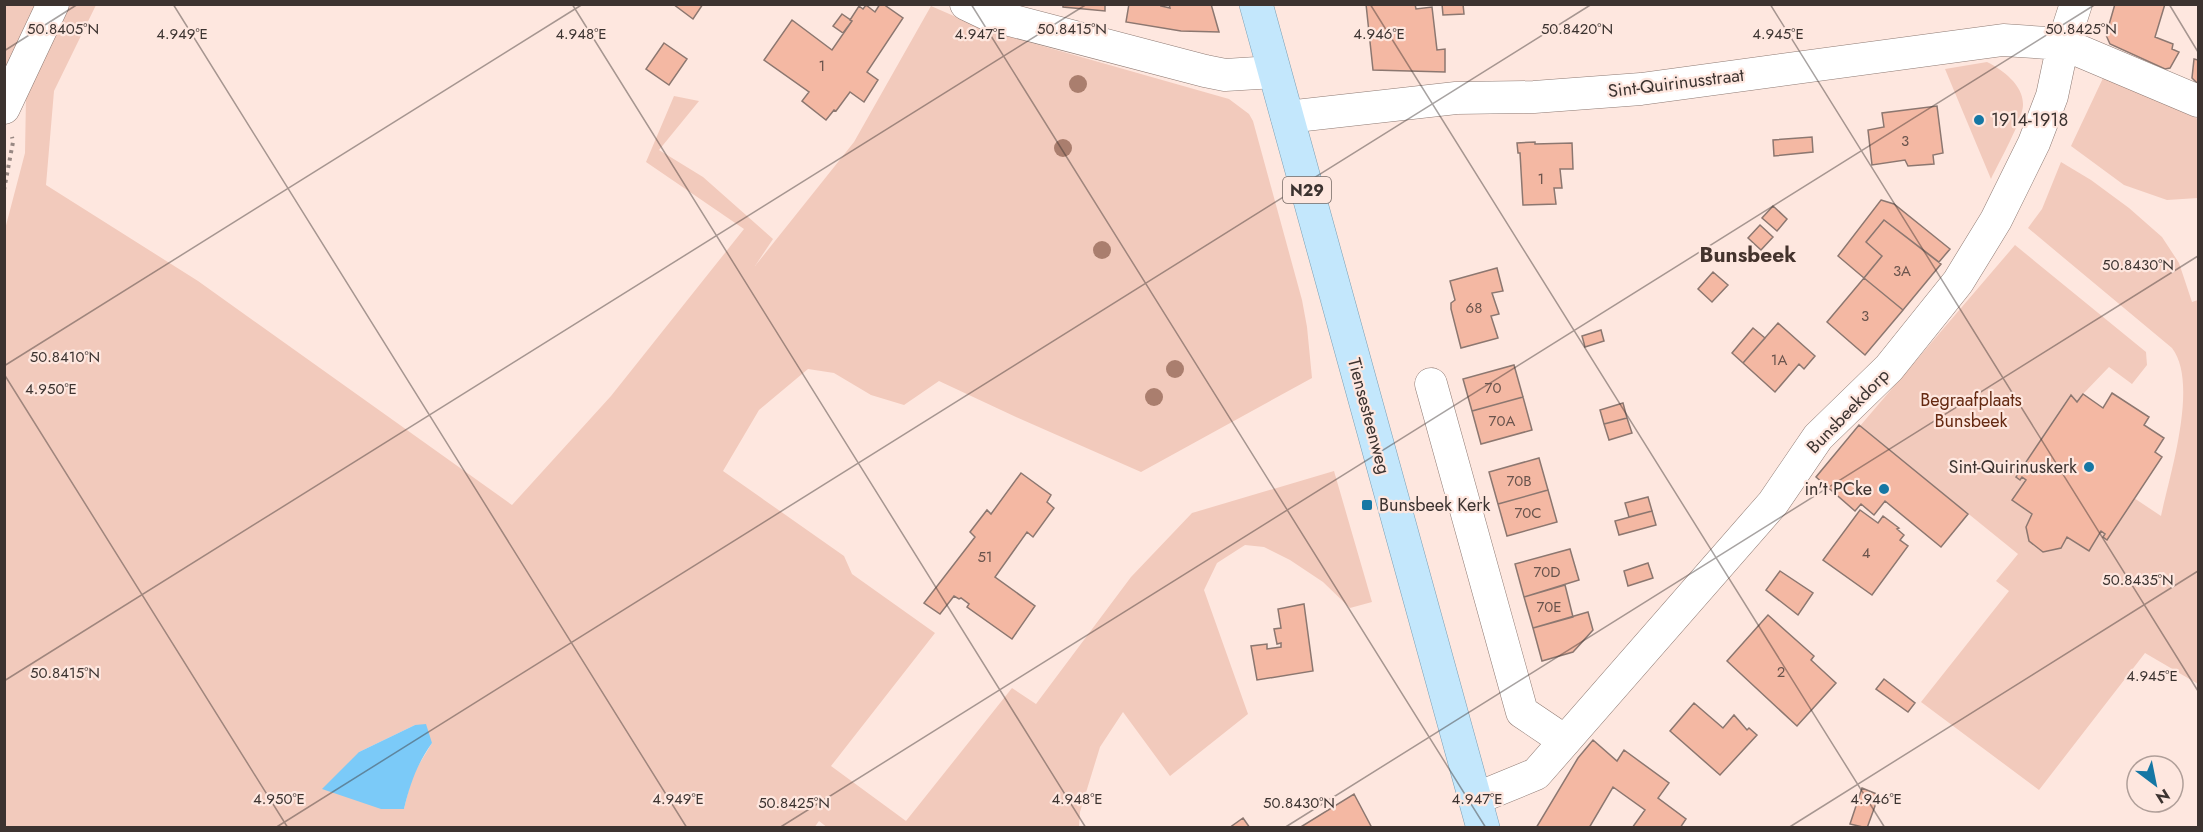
<svg xmlns="http://www.w3.org/2000/svg" width="2203" height="832" viewBox="0 0 2203 832" font-family="Jost,sans-serif">
	<style>
		.green { fill: #f2cabc; fill-rule: evenodd }
		.water { fill: #7bcaf8 }
		.building { fill: #f4b8a3; stroke: #8c7770; stroke-width: 1.5 }
		.lines { fill: none; stroke-linecap: round; stroke-linejoin: round }
		.minor-casing { stroke: #8e7a73; stroke-width: 33 }
		.major-casing { stroke: #7a9eb3; stroke-width: 34 }
		.path { stroke: #988883; stroke-width: 4; stroke-dasharray: 3 4.5; stroke-linecap: butt }
		.minor { stroke: #fff; stroke-width: 32 }
		.major { stroke: #c3e7fc; stroke-width: 33 }
		.tree { fill: #aa7e6e }
		.ticks { fill: none; stroke: #3c3330; stroke-width: 1.5; stroke-opacity: 0.45 }
		.poi-dot { fill: #1577a4; stroke: #fee7df; stroke-width: 2 }
		.labels { text-anchor: middle; stroke-width: 4.5; stroke-linejoin: round; paint-order: stroke }
		.number-label { font-size: 15px; fill: #6a544d }
		.shield { fill: #fee7df; stroke: #766964; stroke-width: 1.5 }
		.shield-label { font-size: 16px; font-weight: bold; fill: #3c3330 }
		.street-label { font-size: 18px; fill: #3c3330; stroke: #fee7df }
		.poi-label { font-size: 18px; fill: #3c3330; stroke: #fee7df; text-anchor: start }
		.park-label { font-size: 18px; fill: #652911; stroke: #fee7df }
		.quarter-label { font-size: 21px; font-weight: bold; fill: #44332d; stroke: #fee7df }
		.ticks-label { font-size: 15px; text-anchor: middle; fill: #3c3330; stroke: #fee7df; stroke-width: 4.5; stroke-linejoin: round; paint-order: stroke }
	</style>
	<rect width="100%" height="100%" fill="#fee7df"/>
	<path class="green" d="M5,5h91l-42,86 -8,94 152,96 314,224 99,-109 133,-167 -98,-67 28,-66 25,5 -40,49 44,27 70,62 -18,27 99,-124 77,-136 55,24 243,69 20,15 4,7 49,179 5,27 5,51 -171,94 -125,-55 -77,-36 -35,24 -33,-10 -37,-22 -26,-4 -49,41 -36,61 121,85 8,18 83,59 -104,133 75,55 106,-133 24,16 95,-127 61,-64 142,-42 38,131 -22,6 -27,-26 -33,-22 -26,-13 -19,-2 -28,18 -13,27 44,124 -78,62 -47,-64 -23,35 -20,65 -1,15 -251,1 -9,-7 -5,7 -809,-1 -1,-594 21,-80 1,-56 -21,-8zM415,725l17,18 -20,33 -8,33 -45,-57z
		M1987,62c16,8 36,23 36,42 1,14 -25,60 -32,75l-46,-110z
		M2104,76l94,43v79l-31,2 -43,-15 -53,-39z
		M2061,162l30,18 38,28 33,29 17,26 13,39 6,-2v384l-53,-31 -106,137 -118,-88 88,-111 -13,-10 22,-27 -158,-128 155,-181 131,107 1,13 -15,19 -23,-17 -26,27 -6,8 -7,-7 -54,82 4,3 2,-3 4,3 -14,20 20,14 -6,13 3,14 14,10 18,-3 6,-11 22,14 12,-20 4,3 -2,3 4,2 27,-41 27,18c9,-42 38,-133 11,-168l-144,-120 14,-19z"/>
	<path class="water" d="M426,724l6,19c-15,21 -22,41 -28,66h-23l-59,-20 37,-37 56,-27z"/>
	<path class="building" d="M673,4h30l-10,15z
		M880,4h3l20,14 -36,54 11,8 -14,22 -14,-10 -14,19 -2,-1 -8,10 -24,-19 7,-9 -45,-32 28,-40 40,30 20,-29 -2,-1 9,-14 4,3 3,-4 9,7z
		M1063,4h42v7l-42,-4z
		M1129,4h33l-1,2 9,2 -1,-4h42l8,28 -38,-1 -55,-9z
		M1366,4h49l1,5 16,-2 5,43 8,-1v23l-72,-2z
		M1442,4h21l1,10 -21,1z
		M2115,4h50l-10,33 18,7 -1,5 7,3 -9,16 -5,1 -55,-25 -4,-9z
		M842,14l10,7 -9,12 -10,-7z
		M664,43l23,16 -18,26 -23,-16z
		M2194,59l4,1v24l-6,-6z
		M1937,106l6,47 -10,2 1,9 -26,2 -3,-6 -33,5 -4,-35 16,-3 -2,-14z
		M1812,137l1,15 -39,4 -1,-16z
		M1535,142v2l37,-1 1,26h-13l2,19h-8l2,16 -33,1 -3,-52h-2l-1,-10z
		M1881,200l13,4 56,45 -11,13 -55,-42 -18,22 16,14 -18,22 -26,-22z
		M1773,206l14,13 -10,12 -15,-13z
		M1884,220l57,44 -38,46 -39,-32 18,-22 -16,-14z
		M1760,225l13,12 -12,13 -13,-12z
		M1497,268l6,23 -11,2 7,21 -8,2 7,22 -37,10 -10,-39v-6l4,-3 -5,-19z
		M1713,272l15,13 -16,17 -14,-13z
		M1864,278l39,32 -38,45 -38,-33z
		M1778,323l37,33 -11,13 -5,-5 -24,28 -32,-29z
		M1753,328l12,10 -22,25 -11,-10z
		M1601,330l3,11 -19,6 -3,-11z
		M1514,365l9,32 -51,14 -9,-32z
		M2112,393l37,24 -5,8 20,13 -9,14 7,5 -55,83 -4,-3 2,-3 -4,-3 -12,20 -22,-14 -6,11 -18,4 -14,-11 -3,-14 6,-13 -20,-14 14,-20 -4,-3 -2,3 -4,-3 55,-82 6,7 6,-8 20,14z
		M1523,397l9,33 -51,14 -9,-33z
		M1623,403l4,15 -23,6 -4,-14z
		M1627,418l5,15 -23,7 -5,-16z
		M1859,425l109,89 -27,33 -56,-46 -11,14 -13,-11 -6,7 -39,-34z
		M1539,458l9,32 -50,14 -9,-32z
		M1021,473l30,22 -4,7 7,6 -21,29 -6,-5 -32,45 40,29 -23,33 -45,-32 2,-3 -8,-6 -2,1 -5,-3 -14,18 -16,-11 51,-66 -5,-5 17,-22 4,4z
		M1548,490l9,32 -50,14 -9,-32z
		M1648,497l4,14 -23,6 -4,-14z
		M1860,510l18,13 5,-7 16,12 -2,1 7,6 -4,5 8,6 -36,49 -49,-35z
		M1652,511l4,14 -37,10 -4,-14z
		M1570,549l9,31 -55,17 -9,-33z
		M1648,563l5,15 -25,8 -4,-15z
		M1780,571l33,22 -15,22 -32,-25z
		M1565,585l8,32 -40,11 -9,-31z
		M1304,604l9,67 -56,9 -6,-34 16,-2v5l14,-2v-4l-4,1 -3,-15 7,-1 -3,-19z
		M1588,612l5,18 -20,22 -31,9 -9,-33z
		M1768,615l46,41 -3,4 25,23 -39,43 -70,-65z
		M1884,679l31,24 -7,9 -32,-23z
		M1694,703l29,25 11,-13 13,15 2,-2 8,7 -37,40 -50,-44z
		M1593,740l24,21 7,-11 45,33 -11,15 28,21 -6,9h-48l13,-18 -32,-23 -24,41h-53l42,-70z
		M1862,788l17,7 -12,33 -17,-4z
		M1354,794l18,34h-73z
		M1243,818l7,10h-21z"/>
	<g class="lines">
		<g class="minor-casing">
			<path id="minor" d="M966,4l21,10 218,57 20,4 49,-3
				M4,108l49,-104
				M1287,117l169,-19 78,-1 107,-8 362,-49 60,4 135,57
				M1431,384l91,328 43,29
				M1475,799l61,-25 237,-271 45,-66 71,-69 69,-86 38,-62 38,-77 18,-47 11,-52 13,-40"/>
		</g>
		<g class="major-casing">
			<path id="major" d="M1256,4l227,824"/>
		</g>
		<path class="path" d="M4,190l9,-48 -1,-5"/>
		<use href="#minor" class="minor"/>
		<use href="#major" class="major"/>
	</g>
	<g class="tree">
		<circle cx="1078" cy="84" r="9"/>
		<circle cx="1063" cy="148" r="9"/>
		<circle cx="1102" cy="250" r="9"/>
		<circle cx="1175" cy="369" r="9"/>
		<circle cx="1154" cy="397" r="9"/>
	</g>
	<path class="ticks" d="M173,4l514,824M572,4l514,824M971,4l515,824M1370,4l515,824M1770,4l428,687M2169,4l29,48M4,51l74,-47M4,366l579,-362M4,374l284,454M4,681l1083,-677M275,828l1317,-824M779,828l1317,-824M1284,828l914,-572M1788,828l410,-257"/>
	<g class="poi-dot">
		<circle cx="1979" cy="120" r="6"/>
		<circle cx="2089" cy="467" r="6"/>
		<circle cx="1884" cy="489" r="6"/>
		<rect x="1361" y="499" width="12" height="12" rx="3"/>
	</g>
	<g class="labels">
		<g class="number-label">
			<text x="822" y="71">1</text>
			<text x="1905" y="146">3</text>
			<text x="1541" y="184">1</text>
			<text x="1902" y="276">3A</text>
			<text x="1474" y="313">68</text>
			<text x="1865" y="321">3</text>
			<text x="1779" y="365">1A</text>
			<text x="1493" y="393">70</text>
			<text x="1502" y="426">70A</text>
			<text x="1519" y="486">70B</text>
			<text x="1528" y="518">70C</text>
			<text x="1866" y="558">4</text>
			<text x="985" y="562">51</text>
			<text x="1547" y="577">70D</text>
			<text x="1549" y="612">70E</text>
			<text x="1781" y="677">2</text>
		</g>
		<rect class="shield" x="1283" y="177" width="48" height="26" rx="4.5"/>
		<g class="shield-label">
			<text x="1307" y="196">N29</text>
		</g>
		<g class="street-label">
			<text transform="translate(1676 83) rotate(-7)" y="6">Sint-Quirinusstraat</text>
			<text transform="translate(1848 411) rotate(-46)" y="6">Bunsbeekdorp</text>
			<text transform="translate(1369 416) rotate(75)" y="6">Tiensesteenweg</text>
		</g>
		<g class="poi-label">
			<text x="1991" y="126">1914-1918</text>
			<text x="2077" y="473" text-anchor="end">Sint-Quirinuskerk</text>
			<text x="1872" y="495" text-anchor="end">in't PCke</text>
			<text x="1379" y="511">Bunsbeek Kerk</text>
		</g>
		<g class="park-label">
			<text x="1971" y="406">Begraafplaats<tspan x="1971" dy="21">Bunsbeek</tspan></text>
		</g>
		<g class="quarter-label">
			<text x="1748" y="262">Bunsbeek</text>
		</g>
	</g>
	<g class="ticks-label">
		<text x="63" y="34">50.8405°N</text>
		<text x="1072" y="34">50.8415°N</text>
		<text x="1577" y="34">50.8420°N</text>
		<text x="2081" y="34">50.8425°N</text>
		<text x="1778" y="39">4.945°E</text>
		<text x="182" y="39">4.949°E</text>
		<text x="581" y="39">4.948°E</text>
		<text x="980" y="39">4.947°E</text>
		<text x="1379" y="39">4.946°E</text>
		<text x="2138" y="270">50.8430°N</text>
		<text x="65" y="362">50.8410°N</text>
		<text x="51" y="394">4.950°E</text>
		<text x="2138" y="585">50.8435°N</text>
		<text x="65" y="678">50.8415°N</text>
		<text x="2152" y="681">4.945°E</text>
		<text x="279" y="804">4.950°E</text>
		<text x="678" y="804">4.949°E</text>
		<text x="1077" y="804">4.948°E</text>
		<text x="1477" y="804">4.947°E</text>
		<text x="1876" y="804">4.946°E</text>
		<text x="794" y="808">50.8425°N</text>
		<text x="1299" y="808">50.8430°N</text>
	</g>
	<rect width="2203" height="832" fill="none" stroke="#3c3330" stroke-width="12"/>
	<g transform="translate(2155 784) rotate(148)"><circle r="28" fill="#fee7df" stroke="#b09f99" stroke-width="1.5"/>
	<path d="M0-4.5L10 22L0 15L-10 22Z" fill="#1577a4"/>
	<text y="-9" font-size="16" font-weight="bold" text-anchor="middle" fill="#3c3330">N</text>
	</g>
</svg>
